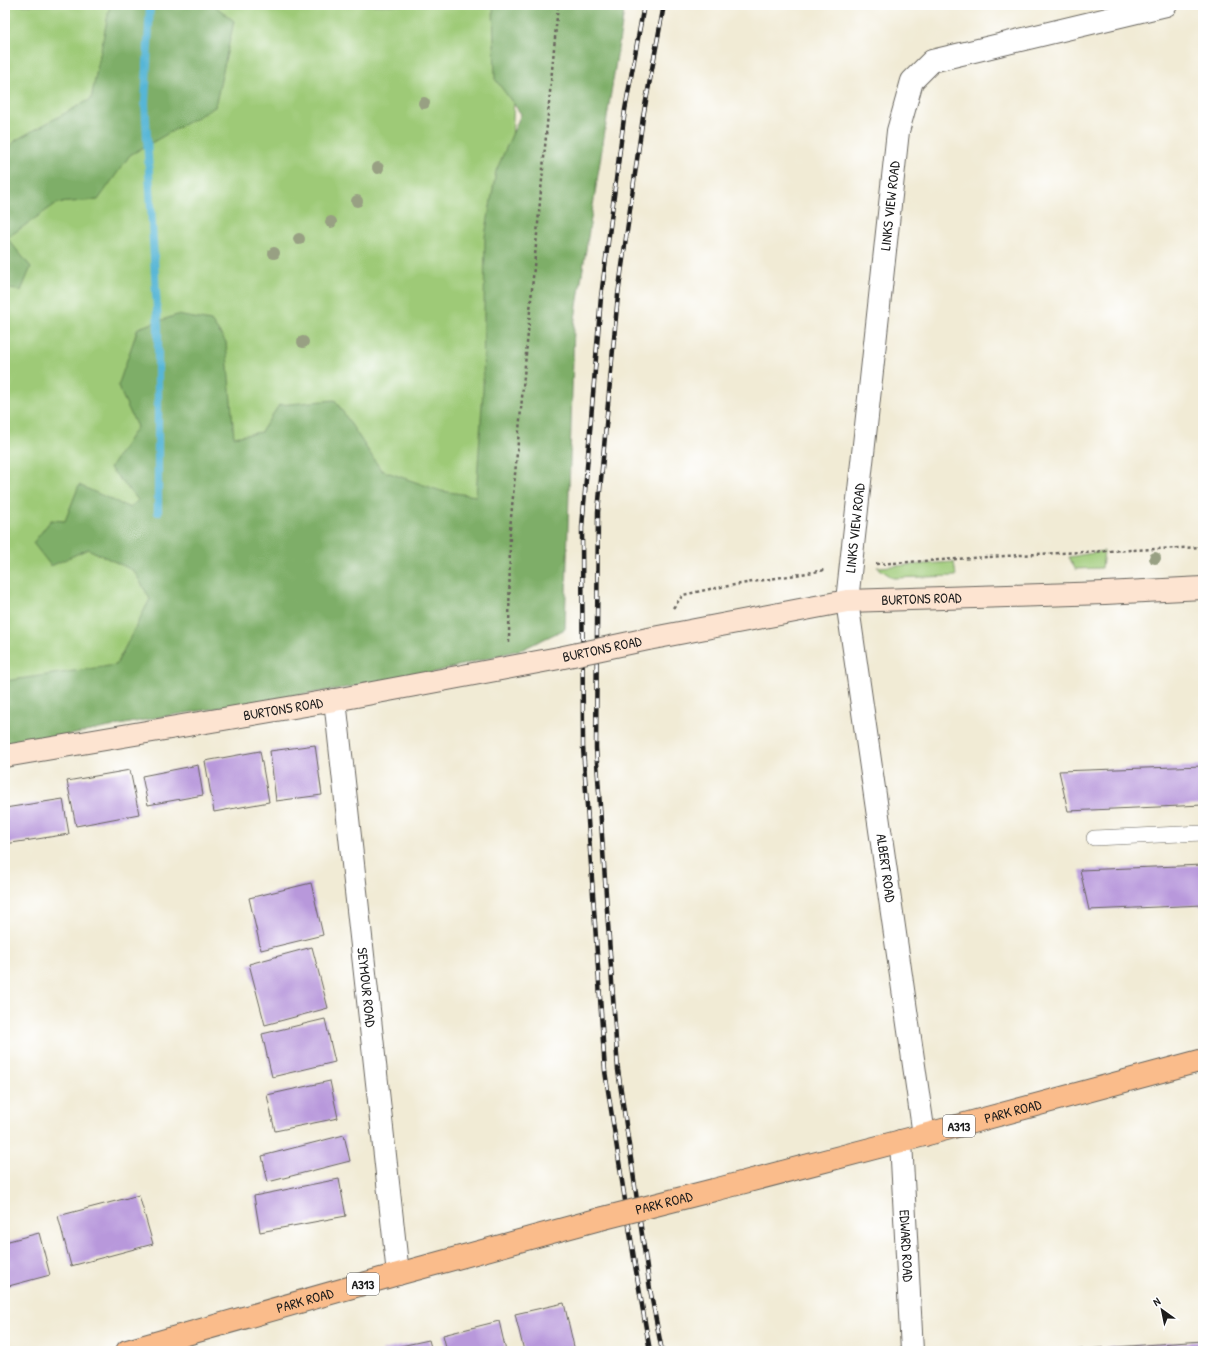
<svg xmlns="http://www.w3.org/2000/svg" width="1208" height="1356" viewBox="0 0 1208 1356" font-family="'Patrick Hand',sans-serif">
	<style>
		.green { fill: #9eca77; stroke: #5d734a }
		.forest { fill: #7eae68; stroke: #4d6542 }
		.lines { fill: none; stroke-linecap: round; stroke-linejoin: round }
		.stream { stroke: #57b6d6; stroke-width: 8 }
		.building { fill: #b898db }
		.lane-casing { stroke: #67645d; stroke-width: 16 }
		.street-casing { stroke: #67645d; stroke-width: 24 }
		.secondary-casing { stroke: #67645d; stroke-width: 24 }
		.primary-casing { stroke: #67645d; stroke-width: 24 }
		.path { stroke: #67645d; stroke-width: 2.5; stroke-dasharray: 3 3; stroke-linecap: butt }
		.lane { stroke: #fff; stroke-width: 15 }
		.street { stroke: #fff; stroke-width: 22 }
		.secondary { stroke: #fde4d1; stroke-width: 22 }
		.primary { stroke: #fabc8b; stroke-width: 22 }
		.rail-casing { stroke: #1c1c1c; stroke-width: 4.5 }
		.rail { stroke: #fff; stroke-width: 3; stroke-dasharray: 9; stroke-linecap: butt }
		.secondary-bridge-casing { stroke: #67645d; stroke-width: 24; stroke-linecap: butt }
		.primary-bridge-casing { stroke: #67645d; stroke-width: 24; stroke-linecap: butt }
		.secondary-bridge { stroke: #fde4d1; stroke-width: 22 }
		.primary-bridge { stroke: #fabc8b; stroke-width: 22 }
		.tree { fill: #98a083 }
		.labels { text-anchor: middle; stroke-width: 3.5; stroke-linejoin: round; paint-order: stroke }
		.shield { fill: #fff; stroke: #606060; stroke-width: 1 }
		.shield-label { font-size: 13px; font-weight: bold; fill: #1c1c1c }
		.street-label { font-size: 14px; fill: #1c1c1c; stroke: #fff }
	</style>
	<rect width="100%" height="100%" fill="#fff"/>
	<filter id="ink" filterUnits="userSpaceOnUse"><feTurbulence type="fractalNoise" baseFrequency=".025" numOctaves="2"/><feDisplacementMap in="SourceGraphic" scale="8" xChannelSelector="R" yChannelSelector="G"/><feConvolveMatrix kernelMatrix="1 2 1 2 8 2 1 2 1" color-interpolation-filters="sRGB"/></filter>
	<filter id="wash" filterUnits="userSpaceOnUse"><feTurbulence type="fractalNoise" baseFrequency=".012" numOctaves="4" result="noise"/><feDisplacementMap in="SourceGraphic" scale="16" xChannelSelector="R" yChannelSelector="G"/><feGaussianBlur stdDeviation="0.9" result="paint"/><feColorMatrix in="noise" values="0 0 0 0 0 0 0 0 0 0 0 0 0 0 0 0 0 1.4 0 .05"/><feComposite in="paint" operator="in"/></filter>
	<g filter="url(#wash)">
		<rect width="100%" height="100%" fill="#f1ebd5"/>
		<path class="green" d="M5,5h513l-27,620 -486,86z
			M1104,551l-2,17 -27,1 -6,-12z
			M954,562l2,14 -63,2 -16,-11z"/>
		<path class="forest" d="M110,5h104l20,16 -19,86 -85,48 -32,45 -41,3 -50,35 24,29 -10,24 -16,-3v-135l11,-13 75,-41z
			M493,5h132l-51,320 -9,304 -42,20 -103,27 -265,42 -150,30v-67l111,-16 34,-66 -16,-28 -46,-22 -37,17 -18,-23 18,-23 14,1 14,-36 51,23 8,-8 -28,-32 27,-41 -19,-41 20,-58 39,-13 34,6 15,21 8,95 27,-5 18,-27 56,-5 46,70 60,21 35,5 7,-106 2,-154 11,-65 25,-57 -26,-35z"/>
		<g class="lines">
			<path class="stream" d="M150,5l-5,98 13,224v185"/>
		</g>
		<g id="blocks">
			<path class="building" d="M315,745l7,50 -46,6 -6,-50z
				M260,751l9,51 -55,10 -9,-51z
				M198,765l5,30 -55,10 -6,-29z
				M1203,766v39l-135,6 -9,-40z
				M130,770l9,44 -63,12 -9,-45z
				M63,799l6,35 -64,10v-36z
				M1203,865v40l-114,5 -9,-40z
				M311,883l12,52 -62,15 -12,-52z
				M312,947l16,61 -63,17 -16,-61z
				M325,1019l10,43 -63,15 -10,-43z
				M330,1081l8,37 -63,13 -8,-36z
				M344,1135l6,26 -82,21 -6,-26z
				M339,1179l7,37 -86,16 -6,-36z
				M139,1195l14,49 -82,22 -13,-50z
				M39,1233l11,42 -45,12v-45z
				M564,1303l11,48h-51l-9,-37z
				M499,1321l7,30h-59l-4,-16z
				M429,1340l3,11h-50v-1z
				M1203,1341v10h-133v-1z"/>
		</g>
	</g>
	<g filter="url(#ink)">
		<use href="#blocks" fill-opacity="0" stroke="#67645d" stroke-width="1"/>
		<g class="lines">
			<g class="lane-casing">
				<path id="lane" d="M1094,838l109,-5"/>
			</g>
			<g class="street-casing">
				<g id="street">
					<path id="s1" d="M335,700l63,574"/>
					<path id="s2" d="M924,1135l-77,-534 51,-470 14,-50 20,-20 234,-56"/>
					<path id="s3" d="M901,1141l11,210"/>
				</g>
			</g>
			<g class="secondary-casing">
				<g id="secondary">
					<path id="s4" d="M648,639l199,-38 258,-8 98,-5"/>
					<path id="s5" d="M5,756l330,-56 224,-42"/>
				</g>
			</g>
			<g class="primary-casing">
				<g id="primary">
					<path id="s6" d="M714,1190l210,-55 279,-75"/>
					<path id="s7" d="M127,1351l271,-77 202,-55"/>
				</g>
			</g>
			<path class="path" d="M876,564l161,-10 166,-7
				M673,608l10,-13 27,-6 115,-19
				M509,643l1,-114 48,-524"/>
			<use href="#lane" class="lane"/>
			<use href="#street" class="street"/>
			<use href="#secondary" class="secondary"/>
			<use href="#primary" class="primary"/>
			<g class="rail-casing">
				<path id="rail" d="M644,5l-19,105 -24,187 -19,231 1,219 22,324 30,194 15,86
					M662,1351l-12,-62 -32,-219 -22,-322 2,-236 20,-217 25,-178 21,-112"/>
			</g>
			<use href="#rail" class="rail"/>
			<g class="secondary-bridge-casing">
				<g id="secondary-bridge">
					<path id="s8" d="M559,658l89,-19"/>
				</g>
			</g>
			<g class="primary-bridge-casing">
				<g id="primary-bridge">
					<path id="s9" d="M600,1219l114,-29"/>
				</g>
			</g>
			<use href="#secondary-bridge" class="secondary-bridge"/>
			<use href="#primary-bridge" class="primary-bridge"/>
		</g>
		<g class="tree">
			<circle cx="424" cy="103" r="6"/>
			<circle cx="378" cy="168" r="6"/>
			<circle cx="357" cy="201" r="6"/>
			<circle cx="331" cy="222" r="6"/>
			<circle cx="299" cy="239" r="6"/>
			<circle cx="274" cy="253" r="6"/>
			<circle cx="303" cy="342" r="6"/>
			<circle cx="1155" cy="558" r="6"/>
		</g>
	</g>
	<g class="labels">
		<g class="shield">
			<rect x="943" y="1115" width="32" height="22" rx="3"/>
			<rect x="347" y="1273" width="32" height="22" rx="3"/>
		</g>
		<g class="shield-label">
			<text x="959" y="1131">A313</text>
			<text x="363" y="1289">A313</text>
		</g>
		<g class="street-label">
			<text dy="5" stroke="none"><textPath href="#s2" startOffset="937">LINKS VIEW ROAD</textPath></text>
			<text dy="5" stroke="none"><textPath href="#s2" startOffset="613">LINKS VIEW ROAD</textPath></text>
			<text dy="5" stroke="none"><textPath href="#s4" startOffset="277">BURTONS ROAD</textPath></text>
			<text dy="5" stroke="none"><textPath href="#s8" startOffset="44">BURTONS ROAD</textPath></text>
			<text dy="5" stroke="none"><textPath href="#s5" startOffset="282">BURTONS ROAD</textPath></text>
			<text transform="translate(886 868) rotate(82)" y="5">ALBERT ROAD</text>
			<text dy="5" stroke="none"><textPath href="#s1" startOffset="289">SEYMOUR ROAD</textPath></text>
			<text dy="5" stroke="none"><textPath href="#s6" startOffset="309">PARK ROAD</textPath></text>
			<text dy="5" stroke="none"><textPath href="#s9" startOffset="66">PARK ROAD</textPath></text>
			<text dy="5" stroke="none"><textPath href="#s3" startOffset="105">EDWARD ROAD</textPath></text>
			<text dy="5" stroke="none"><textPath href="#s7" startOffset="185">PARK ROAD</textPath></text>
		</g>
	</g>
	<rect width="1208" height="1356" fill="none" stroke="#fff" stroke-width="20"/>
	<g transform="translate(1162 1310) rotate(327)" stroke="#ffffff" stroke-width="3" paint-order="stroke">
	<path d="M0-3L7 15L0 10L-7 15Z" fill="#1c1c1c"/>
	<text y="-6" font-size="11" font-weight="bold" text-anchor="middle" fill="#1c1c1c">N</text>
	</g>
</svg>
